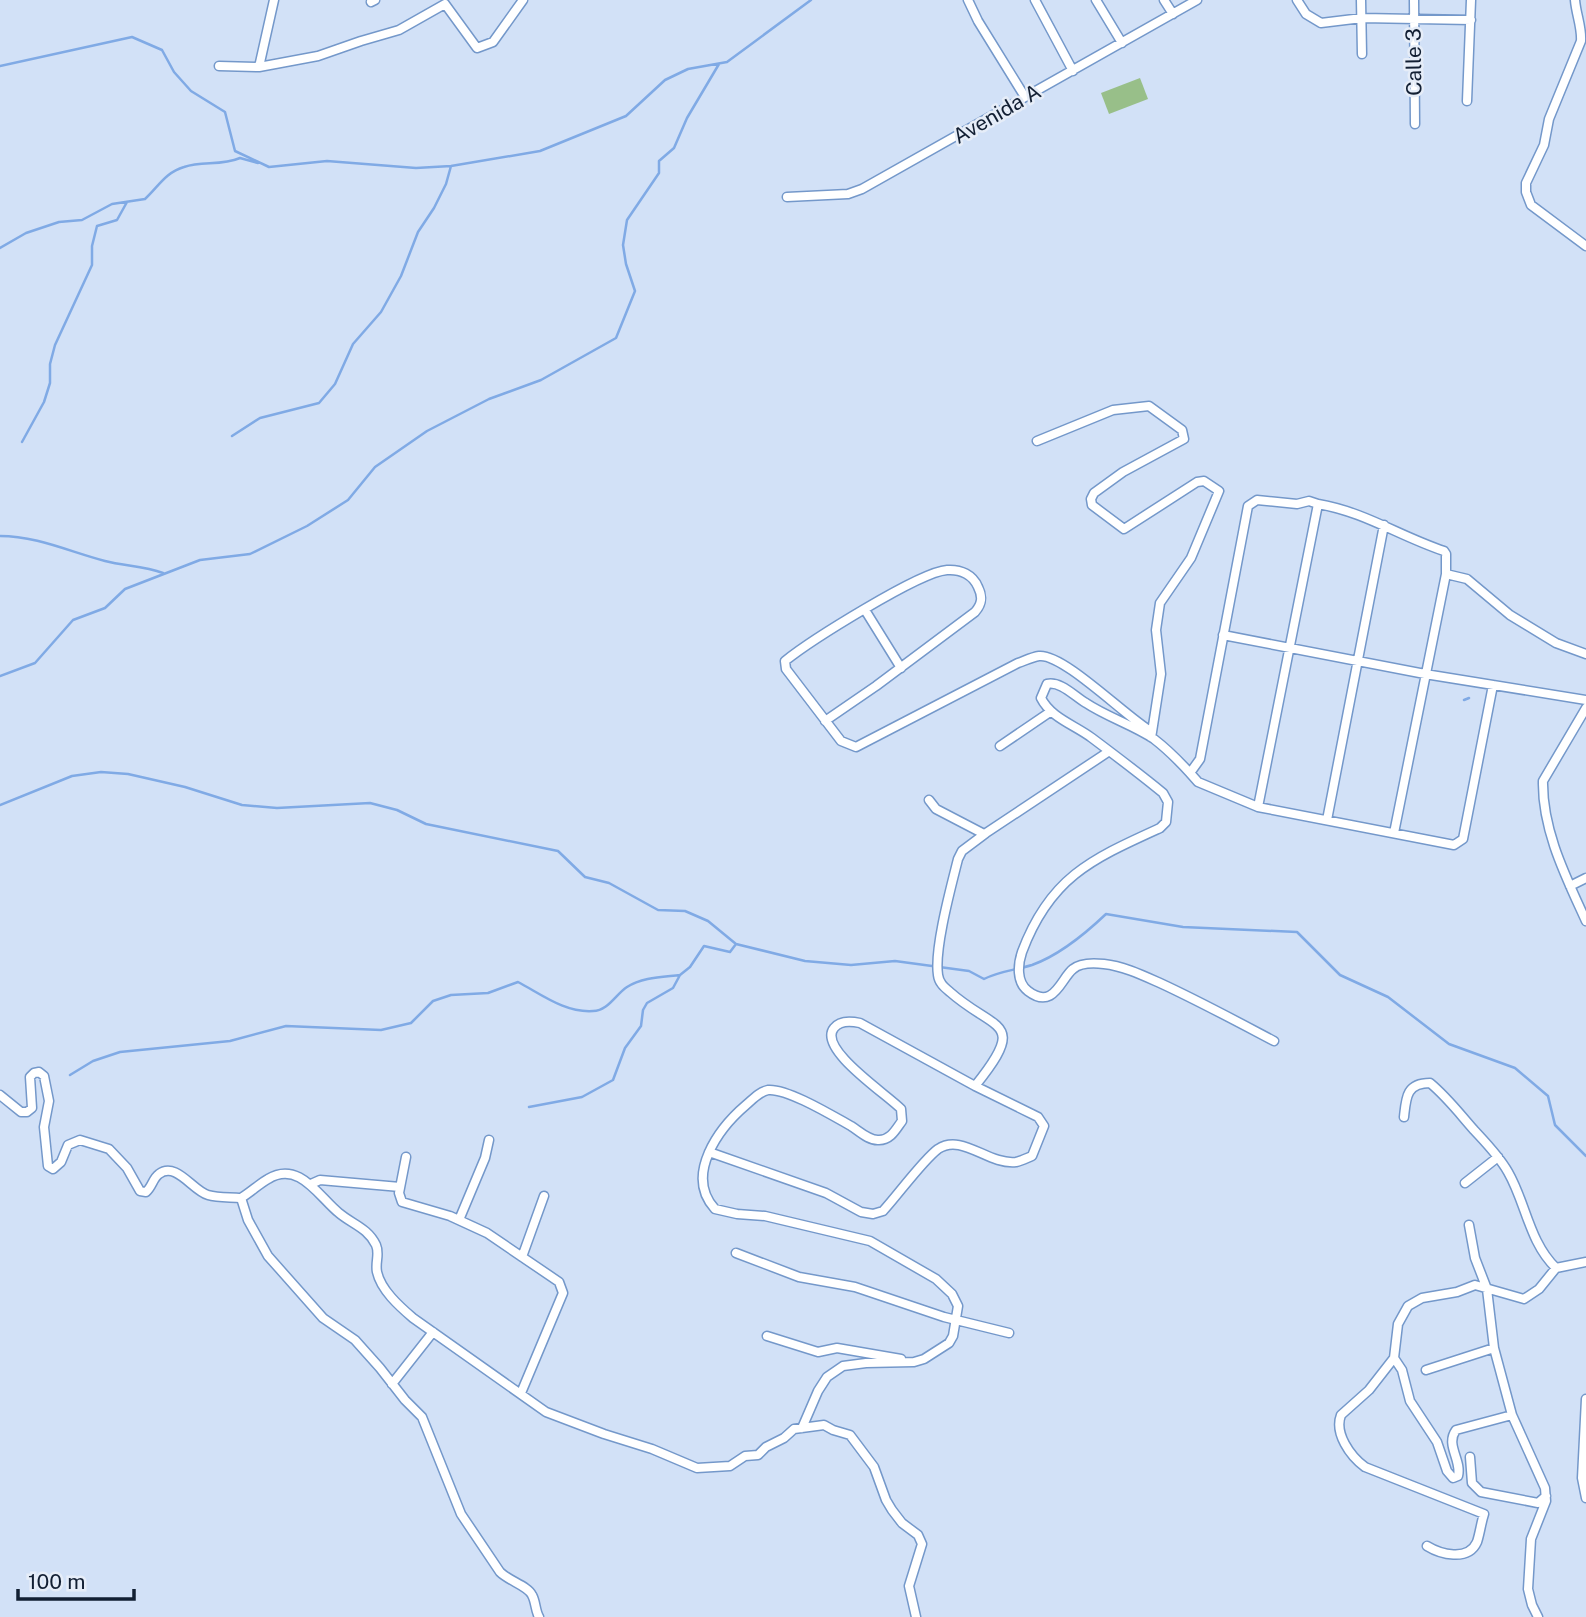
<svg xmlns="http://www.w3.org/2000/svg" width="1586" height="1617" viewBox="0 0 1586 1617" font-family="'Public Sans',sans-serif">
	<style>
		.green { fill: #98bf89 }
		.lines { fill: none; stroke-linecap: round; stroke-linejoin: round }
		.stream { stroke: #80aae5; stroke-width: 2.5 }
		.street-casing { stroke: #7498ca; stroke-width: 11 }
		.street { stroke: #fff; stroke-width: 8 }
		.labels { text-anchor: middle; stroke-width: 5; stroke-linejoin: round; paint-order: stroke }
		.street-label { font-size: 21px; fill: #121f33; stroke: #e6edf8 }
	</style>
	<rect width="100%" height="100%" fill="#d2e1f7"/>
	<path class="green" d="M1140,78l8,21 -39,15 -8,-21z"/>
	<g class="lines">
		<path class="stream" d="M0,66l132,-29 30,13 12,22 17,19 34,21 10,39 34,16 58,-6 89,7 35,-2 89,-15 86,-35 39,-36 23,-11 39,-7 84,-62
			M0,248l26,-15 33,-11 23,-2 30,-16 33,-5c13,-12 21,-27 39,-32 19,-6 37,-1 56,-9l18,5
			M232,436l28,-18 59,-15 16,-19 18,-40 28,-32 20,-36 17,-44 16,-24 12,-24 5,-18
			M22,442l22,-40 6,-19v-19l5,-19 37,-80v-19l5,-20 20,-6 10,-18
			M0,536c37,0 70,16 105,25 19,5 39,5 58,12
			M0,676l35,-13 38,-43 32,-12 20,-19 75,-29 50,-6 57,-28 41,-26 27,-33 52,-36 62,-32 52,-19 75,-42 19,-47 -9,-27 -3,-19 4,-25 32,-47v-12l15,-13 13,-30 32,-54
			M1464,700l5,-2
			M0,805l72,-29 29,-4 27,2 57,13 57,18 35,3 93,-5 27,7 29,14 132,27 27,26 24,6 49,27 27,1 23,10 28,23 69,17 46,4 44,-4 74,10 15,8c16,-8 32,-9 48,-14 28,-10 53,-31 74,-51l77,13 114,5 43,43 48,22 61,47 66,24 33,28 7,29 31,31
			M70,1075l23,-14 27,-9 110,-11 56,-15 95,4 30,-7 22,-22 18,-6 37,-2 30,-11c23,12 47,31 75,29 15,0 23,-17 34,-24 15,-10 36,-10 53,-12
			M529,1107l53,-10 31,-17 12,-32 16,-22 2,-16 4,-7 26,-15 7,-13 10,-8 14,-21 26,6 6,-8"/>
		<g class="street-casing">
			<path id="street" d="M968,0l10,21 47,76
				M1035,0l38,71
				M1096,0l26,43
				M1164,0l9,14
				M1297,0l9,14 15,9 41,-5 109,2
				M1361,0l1,54
				M1414,0l1,124
				M1575,0c1,14 7,27 6,41l-32,78 -5,26 -18,38v9l5,13 55,41
				M371,2l4,-2
				M219,66l40,1 59,-11 43,-15 38,-11 46,-26 32,44 16,-6 30,-42
				M259,67l15,-67
				M1467,101l4,-101
				M787,197l61,-3 14,-5 335,-189
				M1037,441l76,-31 36,-4 33,24 2,9 -61,33 -29,21 -3,6 1,6 32,24 73,-47 7,-1 15,10 -28,67 -31,45 -4,27 5,44 -9,58
				M1318,504c47,8 81,32 126,47l2,3v20l-52,259
				M1446,574l21,5 43,36 46,28 30,11
				M865,610l36,58
				M1223,635l202,39 161,26
				M1586,708l-43,73c-1,49 23,96 43,140
				M825,721l51,-35 99,-74c7,-8 8,-15 3,-25 -5,-12 -17,-18 -31,-17 -28,2 -137,71 -162,91l1,8 55,72 15,6 162,-84c6,-2 14,-6 21,-7 24,-3 87,61 113,76l-1,5
				M1000,746l50,-34
				M1190,773c-11,-12 -23,-24 -36,-34 -21,-14 -47,-22 -68,-36 -12,-7 -25,-22 -39,-19l-6,14c10,20 34,27 51,40 24,18 48,36 71,55l5,9 -2,20 -6,6c-68,31 -110,49 -138,124 -4,12 -6,30 6,39 26,20 33,-13 45,-22 8,-7 22,-6 31,-5 19,2 38,11 56,19 39,18 76,38 114,58
				M929,800l7,9 48,25
				M1258,807l60,-303 -9,-3 -12,3 -40,-4 -9,6 -48,253 -10,14 8,9 60,25 196,38 9,-6 30,-154
				M1327,820l57,-295
				M1570,886l16,-8
				M0,1095l21,17h6l5,-4 -2,-31 4,-4 5,-1 5,4 5,25 -5,26 4,39 5,3 8,-7 7,-17 12,-5 29,9 18,19 13,23 6,1c6,-5 7,-14 13,-18 17,-13 34,17 49,21 10,3 22,2 33,3 10,-6 18,-14 27,-19 31,-19 51,18 71,34 13,11 29,15 37,32 4,9 -1,17 1,27 4,18 22,34 36,46l133,94 58,22 48,15 45,19 33,-2 15,-10 13,-1 8,-8 18,-9 10,-9 30,-4 9,5 17,5 24,32 12,33 6,10 10,13 16,12 4,9 -13,42 7,31
				M1404,1117c2,-19 2,-34 26,-34 17,14 29,30 44,47 12,13 25,26 34,42 18,31 21,70 48,96l30,-6
				M709,1152l117,41 35,19 12,2 10,-3c14,-15 40,-51 55,-62 24,-16 50,16 78,13 5,-1 11,-4 16,-6l12,-30 -6,-9 -63,-31
				M406,1157l-7,36 3,9 48,14 37,17 72,49 4,11 -42,100
				M1465,1183l33,-26
				M311,1184l9,-4 80,7
				M241,1198l7,22 20,36 55,62 32,22 25,28 25,32 17,17 39,97 39,58c9,9 28,14 32,23 4,7 3,15 7,22
				M459,1220l26,-62 4,-18
				M1469,1225l6,33 12,31 7,59 18,67 33,73 1,13 -15,38 -3,50 4,16 6,12
				M736,1253l63,24 56,10 89,30 65,16
				M522,1257l22,-61
				M767,1336l51,16 19,-4 64,11
				M1394,1358l8,12 8,31 27,41 10,29 6,7 5,-2c4,-16 -13,-31 -2,-46l56,-15
				M1426,1370l68,-22
				M392,1384l41,-52
				M1586,1399l-4,79 4,20
				M802,1428l16,-37 9,-14 16,-11 23,-3 48,-1 10,-3 25,-16 4,-7 5,-30 -6,-12 -16,-15 -66,-38 -105,-25 -28,-2 -22,-5c-31,-34 4,-81 31,-104 7,-6 13,-13 22,-15 19,-2 65,26 83,36 8,5 18,15 28,14 12,0 17,-11 23,-19l-1,-12c-13,-14 -84,-60 -67,-81 6,-8 17,-7 26,-5l115,63c54,-67 20,-54 -25,-94 -6,-5 -11,-9 -12,-17 -4,-26 13,-88 20,-116l4,-8 24,-18 122,-81
				M1470,1457l2,26 9,9 57,11 8,-7
				M1427,1546c13,8 41,16 50,-4 3,-9 4,-19 7,-28l-119,-47c-15,-11 -31,-34 -24,-52l28,-25 25,-32 4,-34 10,-18 14,-8 35,-6 18,-7 49,14 15,-10 17,-21"/>
		</g>
		<use href="#street" class="street"/>
	</g>
	<g class="labels">
		<g class="street-label">
			<text transform="translate(1414 62) rotate(-91)" y="7">Calle 3</text>
			<text transform="translate(997 114) rotate(-30)" y="7">Avenida A</text>
		</g>
	</g>
	<path d="M18 1589v10h116v-10" fill="none" stroke="#121f33" stroke-width="3.5"/>
	<text x="28" y="1589" font-size="21" fill="#121f33" stroke="#e6edf8" stroke-width="5" paint-order="stroke">100 m</text>
</svg>
